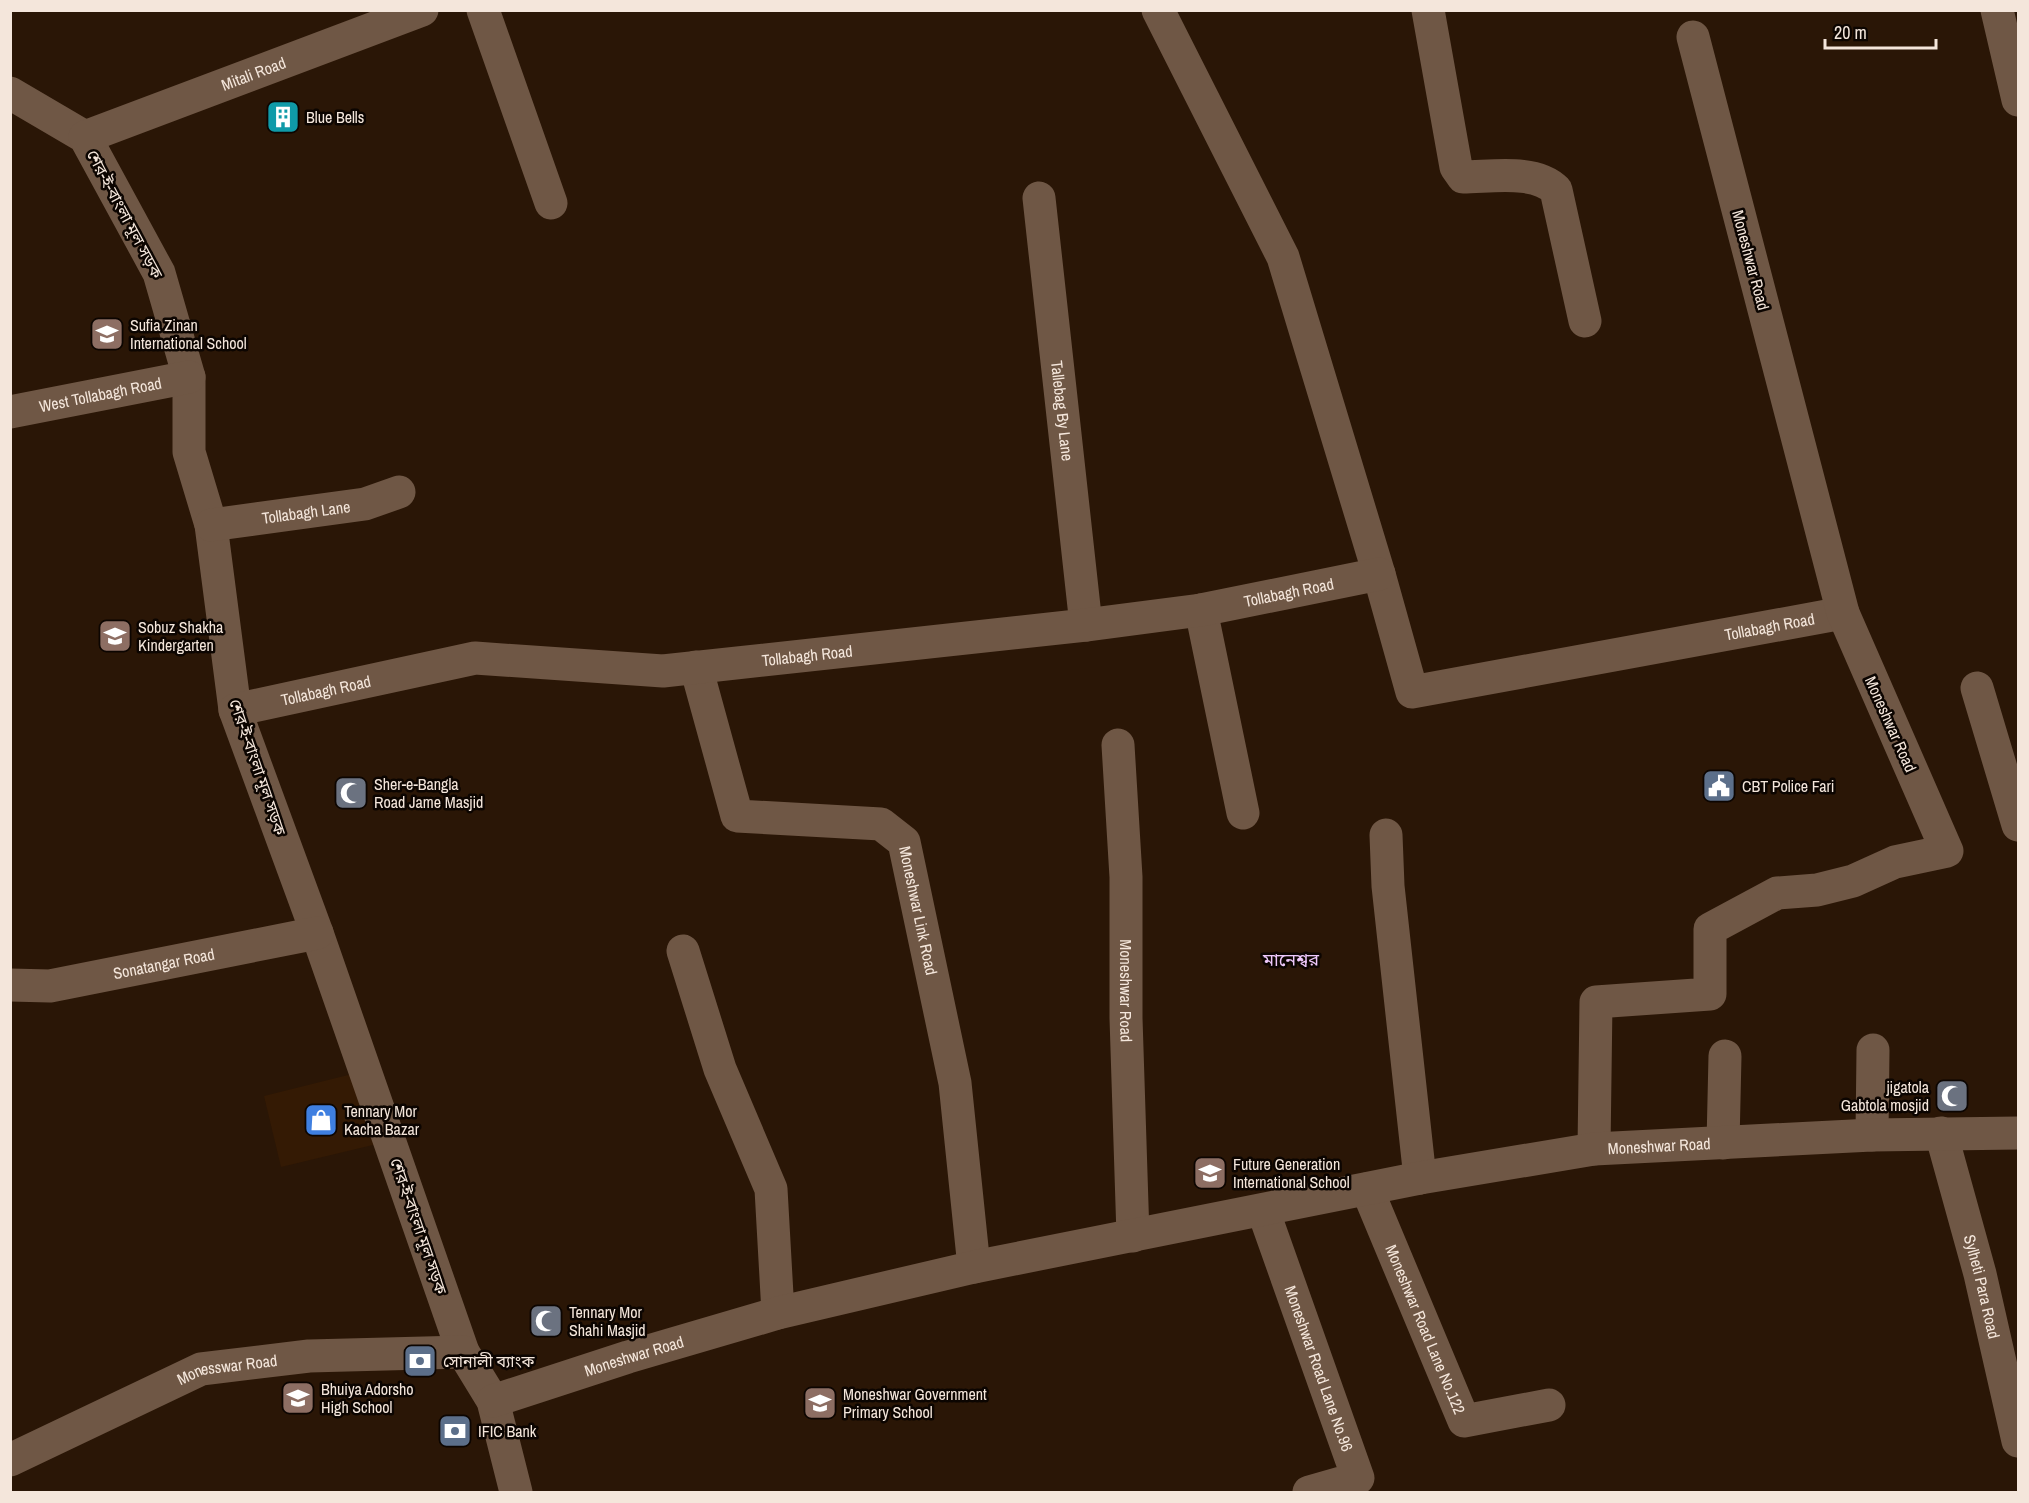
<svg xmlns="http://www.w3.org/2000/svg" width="2029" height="1503" viewBox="0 0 2029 1503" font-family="'Archivo Narrow','Noto Sans Bengali',sans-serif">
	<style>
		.built { fill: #341a04 }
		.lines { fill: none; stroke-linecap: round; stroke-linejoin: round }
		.minor { stroke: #6f5745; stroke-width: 33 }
		.labels { text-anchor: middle; stroke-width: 5; stroke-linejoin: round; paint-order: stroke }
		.street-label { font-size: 16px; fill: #f4e6db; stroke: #0c0501 }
		.poi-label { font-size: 16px; fill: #f4e6db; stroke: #0c0501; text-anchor: start }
		.neighbourhood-label { font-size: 18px; fill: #eec8fb; stroke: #0c0501 }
	</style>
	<rect width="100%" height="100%" fill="#2a1606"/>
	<path class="built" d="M360,1072l17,72 -96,23 -17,-71z"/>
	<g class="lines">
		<g class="minor">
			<path d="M483,10l68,193"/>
			<path id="s1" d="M1158,10l125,247 96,317 33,118 431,-79"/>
			<path d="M1428,10l28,157 7,10c28,0 72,-8 93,13l29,131"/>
			<path d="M1997,10l21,90"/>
			<path d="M10,93l75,44 74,136 30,104v75l22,73 24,185 82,223 146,419 30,49 23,91"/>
			<path id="s2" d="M85,137l337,-127"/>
			<path id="s3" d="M1039,198l47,427"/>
			<path id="s4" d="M10,412l179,-35"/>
			<path id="s5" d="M211,525l154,-21 34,-12"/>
			<path d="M1201,610l42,203"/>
			<path id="s6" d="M696,667l41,149 144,8 23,18 51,241 19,184"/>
			<path d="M1977,688l41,137"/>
			<path id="s7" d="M235,710l240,-52 188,13 423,-46 115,-15 178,-36"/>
			<path id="s8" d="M1118,745l8,132v141l7,218"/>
			<path d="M1386,835l2,51 32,292"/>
			<path d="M683,951l37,118 51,120 7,124"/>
			<path id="s9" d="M10,985l40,1 267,-53"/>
			<path id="s10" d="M1941,1133l39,141 38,167"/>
			<path d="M1872,1135l1,-85"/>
			<path d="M1723,1143l2,-87"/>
			<path d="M1594,1149l2,-147 114,-8v-65l67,-36 40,-3 36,-9 42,-19 52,-11 -104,-238 -150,-576"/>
			<path id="s11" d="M1367,1189l97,232 85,-16"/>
			<path id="s12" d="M1263,1210l95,268 -49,14"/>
			<path id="s13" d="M493,1401l135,-44 150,-44 196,-46 446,-89 174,-29 278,-14 146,-2"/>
			<path id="s14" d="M10,1460l191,-91 108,-13 154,-4"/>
		</g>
	</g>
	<defs>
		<g id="building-square" transform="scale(1.725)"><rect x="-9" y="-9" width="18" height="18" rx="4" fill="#0f9aa8" stroke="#0c0501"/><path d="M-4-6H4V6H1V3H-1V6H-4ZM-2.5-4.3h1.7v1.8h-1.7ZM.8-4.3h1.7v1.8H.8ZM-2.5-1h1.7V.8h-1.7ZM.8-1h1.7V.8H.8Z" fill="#fff"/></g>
		<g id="school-square" transform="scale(1.725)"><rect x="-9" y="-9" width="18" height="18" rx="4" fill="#8d6e63" stroke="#0c0501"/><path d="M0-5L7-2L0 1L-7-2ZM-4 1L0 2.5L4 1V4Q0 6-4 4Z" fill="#fff"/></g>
		<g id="civic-square" transform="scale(1.725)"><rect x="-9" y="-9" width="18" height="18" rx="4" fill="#5c6f8a" stroke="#0c0501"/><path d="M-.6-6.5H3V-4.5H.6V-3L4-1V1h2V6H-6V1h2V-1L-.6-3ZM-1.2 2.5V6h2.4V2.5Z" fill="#fff"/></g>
		<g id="mosque-square" transform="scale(1.725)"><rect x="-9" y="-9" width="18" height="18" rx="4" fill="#6b7280" stroke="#0c0501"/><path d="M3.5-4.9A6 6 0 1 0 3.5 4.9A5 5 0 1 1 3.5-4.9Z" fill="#fff"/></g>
		<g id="shop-square" transform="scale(1.725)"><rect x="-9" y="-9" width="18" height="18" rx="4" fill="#3f7fe0" stroke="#0c0501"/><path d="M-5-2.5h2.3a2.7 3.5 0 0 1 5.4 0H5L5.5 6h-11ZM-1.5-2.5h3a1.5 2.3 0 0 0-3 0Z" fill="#fff"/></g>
		<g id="bank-square" transform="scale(1.725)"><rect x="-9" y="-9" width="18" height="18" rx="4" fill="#5c6f8a" stroke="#0c0501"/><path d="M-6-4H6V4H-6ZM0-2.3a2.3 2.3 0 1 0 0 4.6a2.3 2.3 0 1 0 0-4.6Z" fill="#fff"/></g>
	</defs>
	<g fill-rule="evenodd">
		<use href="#building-square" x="283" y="117"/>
		<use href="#school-square" x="107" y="334"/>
		<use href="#school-square" x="115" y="636"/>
		<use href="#civic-square" x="1719" y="786"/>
		<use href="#mosque-square" x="351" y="793"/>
		<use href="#mosque-square" x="1952" y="1096"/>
		<use href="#shop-square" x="321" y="1120"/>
		<use href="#school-square" x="1210" y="1173"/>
		<use href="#mosque-square" x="546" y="1321"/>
		<use href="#bank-square" x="420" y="1361"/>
		<use href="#school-square" x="298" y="1398"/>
		<use href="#school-square" x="820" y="1403"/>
		<use href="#bank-square" x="455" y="1431"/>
	</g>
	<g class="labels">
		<g class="street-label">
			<text dy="6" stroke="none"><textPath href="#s2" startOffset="180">Mitali Road</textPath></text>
			<text transform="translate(125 214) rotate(62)" y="6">শের-ই-বাংলা মূল সড়ক</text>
			<text transform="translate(1751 260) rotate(75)" y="6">Moneshwar Road</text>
			<text dy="6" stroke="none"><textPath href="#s4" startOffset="92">West Tollabagh Road</textPath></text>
			<text dy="6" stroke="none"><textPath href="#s3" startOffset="214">Tallebag By Lane</textPath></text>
			<text dy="6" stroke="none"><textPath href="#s5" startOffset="96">Tollabagh Lane</textPath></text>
			<text dy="6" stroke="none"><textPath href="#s7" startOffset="1065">Tollabagh Road</textPath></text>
			<text dy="6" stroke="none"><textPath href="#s1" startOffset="1094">Tollabagh Road</textPath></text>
			<text dy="6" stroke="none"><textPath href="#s7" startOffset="579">Tollabagh Road</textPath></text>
			<text dy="6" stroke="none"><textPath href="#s7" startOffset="93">Tollabagh Road</textPath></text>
			<text transform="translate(1891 724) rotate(66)" y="6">Moneshwar Road</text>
			<text transform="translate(258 767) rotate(71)" y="6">শের-ই-বাংলা মূল সড়ক</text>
			<text dy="6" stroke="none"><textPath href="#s6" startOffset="398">Moneshwar Link Road</textPath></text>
			<text dy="6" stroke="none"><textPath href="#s9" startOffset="156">Sonatangar Road</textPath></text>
			<text dy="6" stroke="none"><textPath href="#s8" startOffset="246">Moneshwar Road</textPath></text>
			<text dy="6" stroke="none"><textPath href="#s13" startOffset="1196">Moneshwar Road</textPath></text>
			<text transform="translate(419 1226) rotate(71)" y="6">শের-ই-বাংলা মূল সড়ক</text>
			<text dy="6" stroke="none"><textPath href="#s10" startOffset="159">Sylheti Para Road</textPath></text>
			<text dy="6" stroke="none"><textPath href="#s11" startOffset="152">Moneshwar Road Lane No.122</textPath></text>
			<text dy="6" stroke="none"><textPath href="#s13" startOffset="148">Moneshwar Road</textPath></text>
			<text dy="6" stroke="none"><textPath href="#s12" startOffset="168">Moneshwar Road Lane No.96</textPath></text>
			<text dy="6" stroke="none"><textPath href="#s14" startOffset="237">Monesswar Road</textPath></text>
		</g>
		<g class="poi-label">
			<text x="306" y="123">Blue Bells</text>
			<text x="130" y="331">Sufia Zinan<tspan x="130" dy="18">International School</tspan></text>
			<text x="138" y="633">Sobuz Shakha<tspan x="138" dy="18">Kindergarten</tspan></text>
			<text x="374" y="790">Sher-e-Bangla<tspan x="374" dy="18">Road Jame Masjid</tspan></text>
			<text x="1742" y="792">CBT Police Fari</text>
			<text x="1929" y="1093" text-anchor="end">jigatola<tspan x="1929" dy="18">Gabtola mosjid</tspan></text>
			<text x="344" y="1117">Tennary Mor<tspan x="344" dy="18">Kacha Bazar</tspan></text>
			<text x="1233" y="1170">Future Generation<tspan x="1233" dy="18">International School</tspan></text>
			<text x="569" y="1318">Tennary Mor<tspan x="569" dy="18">Shahi Masjid</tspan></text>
			<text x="443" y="1367">সোনালী ব্যাংক</text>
			<text x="321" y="1395">Bhuiya Adorsho<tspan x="321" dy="18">High School</tspan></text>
			<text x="843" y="1400">Moneshwar Government<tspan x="843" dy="18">Primary School</tspan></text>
			<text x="478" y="1437">IFIC Bank</text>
		</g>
		<g class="neighbourhood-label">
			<text x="1291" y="966">মানেশ্বর</text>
		</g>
	</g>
	<rect width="2029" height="1503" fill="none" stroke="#f4e6db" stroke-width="24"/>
	<path d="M1825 39v9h111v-9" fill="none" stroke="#f4e6db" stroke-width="3"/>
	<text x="1834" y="39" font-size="18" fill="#f4e6db" stroke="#0c0501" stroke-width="4.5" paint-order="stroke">20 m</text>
</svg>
